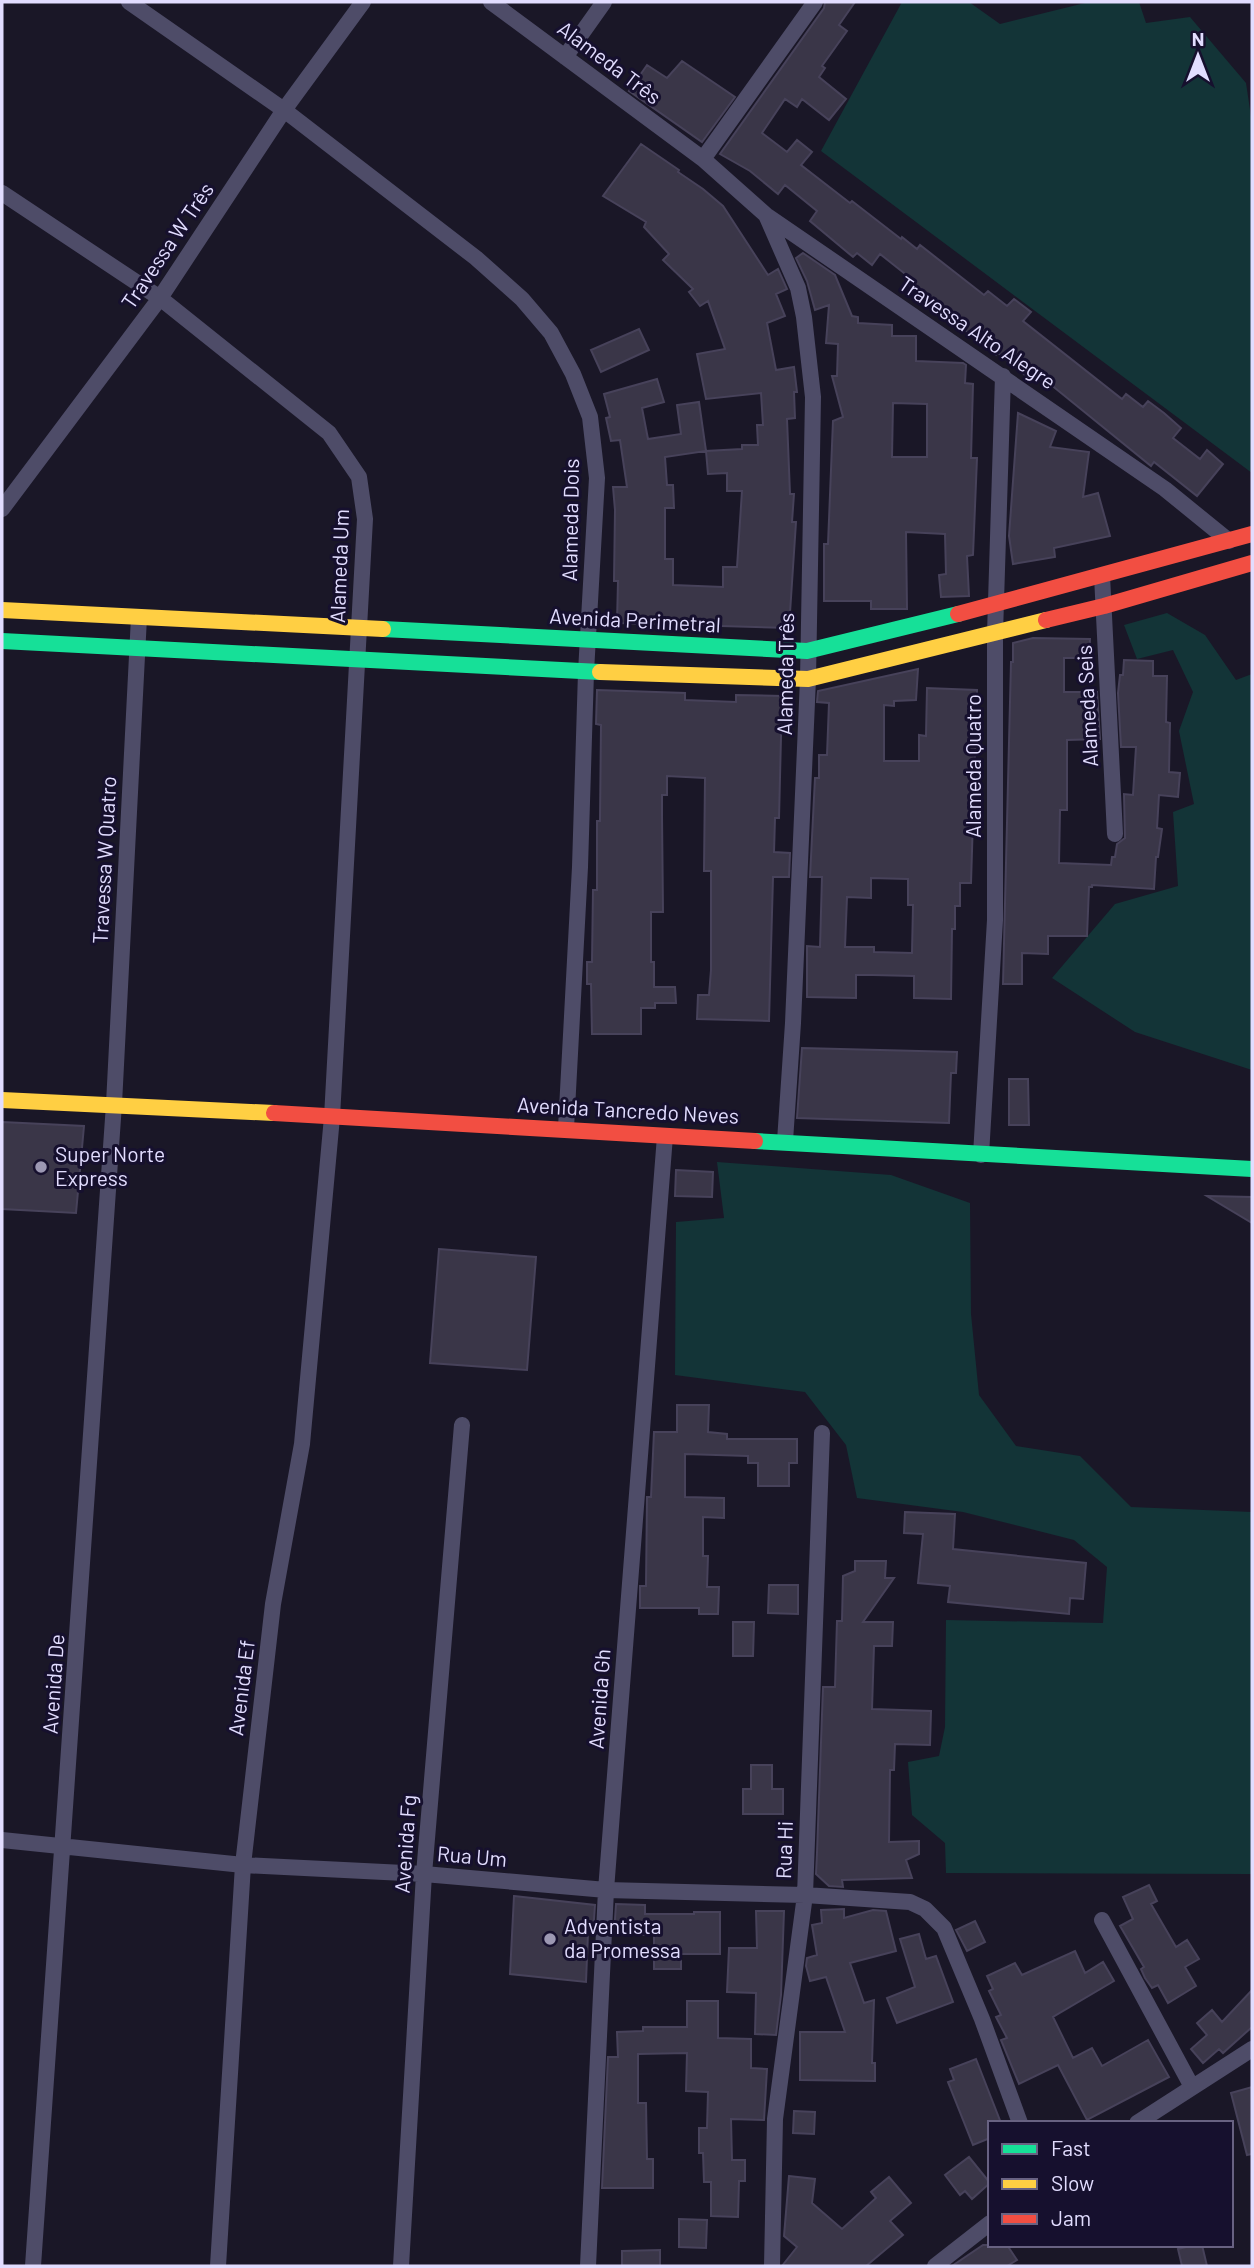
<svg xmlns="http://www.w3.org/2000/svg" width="1254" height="2268" viewBox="0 0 1254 2268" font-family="Barlow,sans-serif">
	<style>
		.green { fill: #133437 }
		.building { fill: #3a3648; stroke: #47425a; stroke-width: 2; fill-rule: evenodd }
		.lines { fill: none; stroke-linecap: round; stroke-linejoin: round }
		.street { stroke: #4e4c68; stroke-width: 16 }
		.fast { stroke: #16e098; stroke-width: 16 }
		.slow { stroke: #ffcf43; stroke-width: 16 }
		.jam { stroke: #f24e42; stroke-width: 16 }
		.poi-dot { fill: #9c98b3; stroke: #16102e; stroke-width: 2.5 }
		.labels { text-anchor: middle; stroke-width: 6; stroke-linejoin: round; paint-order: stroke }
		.street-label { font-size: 21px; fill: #e2ddff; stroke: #16102e }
		.poi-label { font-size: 21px; fill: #e2ddff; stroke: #16102e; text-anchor: start }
	</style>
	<rect width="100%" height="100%" fill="#1a1727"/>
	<path class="green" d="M902,2h67l31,22 89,-22h50l7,21 44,-6 56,66 6,40v350l-431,-322z
		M1167,613l38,22 31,45 16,-6v396l-117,-38 -83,-54 63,-74 63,-18 -5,-74 21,-8 -15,-73 14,-39 -20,-42 -36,9 -13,-34z
		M717,1162l174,13 79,28 1,111 8,81 37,51 64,10 51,51 121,5v362l-306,-1 -1,-30 -33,-28 -4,-53 31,-6 6,-29 1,-107 157,3 4,-56 -33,-27 -111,-28 -106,-14 -11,-53 -41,-53 -130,-17 1,-153 48,-4z"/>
	<path class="building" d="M825,2h30l-16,23 8,6 -25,35 3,2 -6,9 27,22 -17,21 -27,-21 -5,8 -12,-8 -23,34 25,19 10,-12 15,12 -11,13 49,38 2,-2 49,38 1,-2 15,12 3,-4 64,50 4,-4 19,15 7,-7 17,13 -8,9 99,78 4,-5 17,13 5,-6 16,12 17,15 -8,10 27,21 7,-9 16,14 -26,32 -43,-34 -3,4 -101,-82 -1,2 -14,-11 -4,5 -33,-27 -2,2 -87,-69 5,-5 -34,-27 -8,11 -15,-12 -4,4 -43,-36 7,-10 -32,-26 -7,9 -28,-23 -30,-17 104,-146z
		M682,61l53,36 -33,45 -73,-51 18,-26 20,13z
		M641,144l38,26 -1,2 25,17 20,17 45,69 10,-6 9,20 -11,5 9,22 -18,7 9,47 18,-3 3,25h-3l1,26 -8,1 3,75h4l-2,28h4l-7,106 -172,-5 1,-42h-4l1,-71 -2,-23h14l-7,-47 -9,1 -5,-23 4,-1 -6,-23 53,-15 7,23 -22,6 6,31 33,-5 -4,-29 22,-3 7,49 -41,6 2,28h6l1,23h-9v51h8v26l50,2v-20h14l5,-76h-15v-18l-19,1 -2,-23 36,-2v-4h16l-1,-20h6l-2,-32 -55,6 -9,-45 28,-5 -17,-48 -8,5 -11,-14 4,-3 -30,-29 6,-6 -25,-27 2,-5 -43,-26z
		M803,253l32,22 17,41 6,1v6l34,2v11h24v25l47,2 3,2 -1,18 8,1 -2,74h6l-4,97 -6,1 2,40 -28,1 -2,-22 7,-1 -1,-40 -39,-2 1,77h-36v-8h-47v-57h4l5,-123 10,-4 -11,-41h5l1,-32 -12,-1 3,-38 -14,5 -8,-29 -11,-23zM893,403l34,1v53h-35z
		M639,329l10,21 -48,22 -10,-22z
		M1018,413l38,18 -6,16 39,5 -6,45 15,-4 12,43 -56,12 1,9 -42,7 -4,-28z
		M1033,638l57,1 -1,19h-25v34h33l3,47 -33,1v70h-7l-1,53 52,2 1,-8h3l2,-13 8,-6 -1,-44 9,1 3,-48h-15l-3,-54 2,-18h3l1,-15 29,1v15h14l-1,46 4,1 -1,49 11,1 -2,24 -19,-2 -2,33 5,1 -4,28h-2l-2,32 -62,-4v2h-3l-2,49h-39v18l-26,-1v31h-19l8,-322h2v-19z
		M918,669l-2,31 -22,1v5l-10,-1v56h35v-26l7,1 1,-48 50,2 -6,193h-11v23h-5v23h-3l-1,70 -37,-1v-22l-41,-1h-17v23l-49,-1v-51l13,1 2,-70h-12l5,-99h4v-23h8l2,-52 -12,-1 1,-11zM871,878l37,1v26h5l-1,48 -38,-1v-5h-29l2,-50 24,1z
		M597,690l88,3v7l51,2v-7l46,1 -3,122h-4l-1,34 16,1 -1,24h-16l-4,144 -72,-2 1,-24h11l2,-25v-99h-7l1,-93 -38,-2v19h-5v21l1,96h-12v50h3v25h21l1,16h-21v5h-14v26h-49l-1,-50h-4v-22h5l1,-72h4v-69h3l1,-96 -5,-1z
		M802,1048l155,4 -1,21h-5l-2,50 -152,-5z
		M1009,1079h19l1,46h-20z
		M2,1122l82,4 -8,87 -74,-4z
		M676,1170l37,2 -1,25 -37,-1z
		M1207,1196l45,1v26z
		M439,1249l97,8 -9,113 -97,-7z
		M677,1405h32l-1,27 19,2v5h70v24h-8v23h-31v-23h-10v-7l-63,-2v43l39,1v20l-21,-1v39h5l-1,31h12l-1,27h-19v-6h-59v-22h6l1,-89h4l3,-65h23z
		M905,1512l50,2 -2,35 133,14 -3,36 -13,-1 -1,16 -121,-12 2,-16 -32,-3 5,-49 -19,-1z
		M855,1561h31l-1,17h9l-31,44h30l-1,24h-18l-2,63 59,2 -1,34 -35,-1 -1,26h-4l-1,72 30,-1v13l-13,6 6,18 -70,2 1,7 -14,-1 -13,-12 1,-21 6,-166h12l2,-66h5l1,-45 12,-5z
		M769,1585h29v29l-30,-1z
		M733,1622h21l-1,34h-20z
		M751,1765h21v24h11v25h-40v-25h8z
		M1149,1885l8,16 -6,3 25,43 11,-7 12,19 -14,8 11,19 -28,17 -10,-18 -6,3 -7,-10 -4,-9 3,-2 -24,-41 13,-7 -10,-22z
		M514,1896l81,9 -2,28h-5l-2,49 -76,-8z
		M616,1904l29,1v9h49v-2h26v42h-39v15h-27v-34l-40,-1z
		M844,1909v9l29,-8 13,1 10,40 -46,12 14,40 10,-3 -2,63h3v18l-75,-1v-48h45l-19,-55 -16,4 -4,-15 1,-8 10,-3 -5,-30 10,-2 -1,-13z
		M756,1911h28l-3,84 -5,40 -21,-1 1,-41 -29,-1 2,-44h28z
		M975,1921l10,21 -18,9 -11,-21z
		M919,1934l7,25 10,-3 17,46 -56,21 -10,-25 28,-11 -15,-48z
		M1075,1951l10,22 18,-11 11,19 -61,36 20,41 19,-10 10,18 46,-26 21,37 -82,43 -29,-55 -39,19 -18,-44 6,-2 -11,-21 5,-2 -12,-24 4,-2 -6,-13 28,-13 7,12z
		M1252,1990v37l-29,26 -4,-4 -16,14 -12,-14 16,-14 -10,-12 15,-13 10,12z
		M687,2001h31v37l33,1v29l16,1 -3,51 -33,-1 1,41h13v21h-6l-1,36 -27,-1v-34h-7l-1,-29h-4v-25h8l1,-36 -22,-1 1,-38 -49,1v49h8l1,56h6v29h-51l6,-131h10l-1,-25 26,-1v-4h44z
		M976,2059l25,64h-11v15l-17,7 -25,-63 6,-2 -4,-11z
		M1252,2087v67l-5,1 -16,-62z
		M794,2111l21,1 -1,22 -21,-1z
		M969,2157l21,26 -18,16 -7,-8 -5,4 -15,-20z
		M789,2176l26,3 -3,24 30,26 34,-31 -5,-6 18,-15 22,26 -21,18 13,14 -37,31h-84l15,-19 -13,-11z
		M679,2219l28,1 -1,28 -27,-1z
		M983,2245h24l10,15 -10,6h-55z
		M1194,2245h8l5,21h-25l-4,-17z
		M660,2250v16h-38v-15z"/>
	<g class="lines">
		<path class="street" d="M129,2l155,108 192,148 46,41 29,34 22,41 17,43 7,61 -11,194 -6,195 -14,261
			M491,2l212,157 63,56 399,274 64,52
			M565,57l39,-55
			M703,159l112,-157
			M2,193l158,105 169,135 30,44 6,42 -33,598 -30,327 -29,160 -30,261 -25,401
			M766,215l32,73 6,29 9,80 -5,282 -15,344 -8,118
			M2,509l158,-211 124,-188 79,-108
			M1102,576l13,258
			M981,1155l14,-235v-286l8,-258
			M2,1840l241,25 181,9 182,16 199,5 105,7 15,7 19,19 38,91 38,104
			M1102,1920l90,167
			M1137,2123l115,-74
			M33,2266l81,-1162 25,-487
			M401,2266l23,-392 38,-449
			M588,2266l18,-376 59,-754
			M772,2266l3,-147 30,-224 17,-462
			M935,2266l55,-43"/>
		<path class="fast" d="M383,629l424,22 151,-37
			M2,641l598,31
			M755,1141l497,28"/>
		<path class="slow" d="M2,610l381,19
			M600,672l208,7 238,-59
			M2,1100l272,13"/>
		<path class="jam" d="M958,614l294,-80
			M1046,620l58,-14 148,-43
			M274,1113l481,28"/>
	</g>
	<g class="poi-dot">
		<circle cx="41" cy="1167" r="7"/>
		<circle cx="550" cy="1939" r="7"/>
	</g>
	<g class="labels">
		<g class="street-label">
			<text transform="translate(609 63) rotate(37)" y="7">Alameda Três</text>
			<text transform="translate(168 246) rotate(-56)" y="7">Travessa W Três</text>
			<text transform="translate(977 333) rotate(34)" y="7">Travessa Alto Alegre</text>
			<text transform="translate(571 520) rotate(-89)" y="7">Alameda Dois</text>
			<text transform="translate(340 566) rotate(-88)" y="7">Alameda Um</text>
			<text transform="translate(635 621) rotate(3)" y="7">Avenida Perimetral</text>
			<text transform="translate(786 674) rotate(-89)" y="7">Alameda Três</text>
			<text transform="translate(1088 706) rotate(-93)" y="7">Alameda Seis</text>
			<text transform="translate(974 766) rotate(-90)" y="7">Alameda Quatro</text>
			<text transform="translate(105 860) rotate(-87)" y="7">Travessa W Quatro</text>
			<text transform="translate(628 1111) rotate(3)" y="7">Avenida Tancredo Neves</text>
			<text transform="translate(54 1684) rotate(-86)" y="7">Avenida De</text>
			<text transform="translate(242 1688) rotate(-83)" y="7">Avenida Ef</text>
			<text transform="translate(600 1699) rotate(-86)" y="7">Avenida Gh</text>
			<text transform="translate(406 1844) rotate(-86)" y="7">Avenida Fg</text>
			<text transform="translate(785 1850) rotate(-88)" y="7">Rua Hi</text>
			<text transform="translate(472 1857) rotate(5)" y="7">Rua Um</text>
		</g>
		<g class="poi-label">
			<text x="55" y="1162">Super Norte<tspan x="55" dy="24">Express</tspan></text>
			<text x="564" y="1934">Adventista<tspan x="564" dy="24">da Promessa</tspan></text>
		</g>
	</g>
	<rect width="1254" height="2268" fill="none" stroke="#e2ddff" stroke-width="7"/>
	<rect x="988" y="2121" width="245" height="126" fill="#16102e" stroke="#686282" stroke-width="2"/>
	<rect x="1002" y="2144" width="35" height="10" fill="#16e098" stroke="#686282" stroke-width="2"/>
	<text x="1051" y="2156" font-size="21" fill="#e2ddff">Fast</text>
	<rect x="1002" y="2179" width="35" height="10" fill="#ffcf43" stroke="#686282" stroke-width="2"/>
	<text x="1051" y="2191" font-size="21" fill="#e2ddff">Slow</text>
	<rect x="1002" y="2214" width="35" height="10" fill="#f24e42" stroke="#686282" stroke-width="2"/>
	<text x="1051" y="2226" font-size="21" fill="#e2ddff">Jam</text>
	<g transform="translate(1198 56)" stroke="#16102e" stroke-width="5" paint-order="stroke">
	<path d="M0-5L12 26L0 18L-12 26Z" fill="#e2ddff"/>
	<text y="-10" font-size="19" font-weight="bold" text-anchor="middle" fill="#e2ddff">N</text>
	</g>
</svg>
